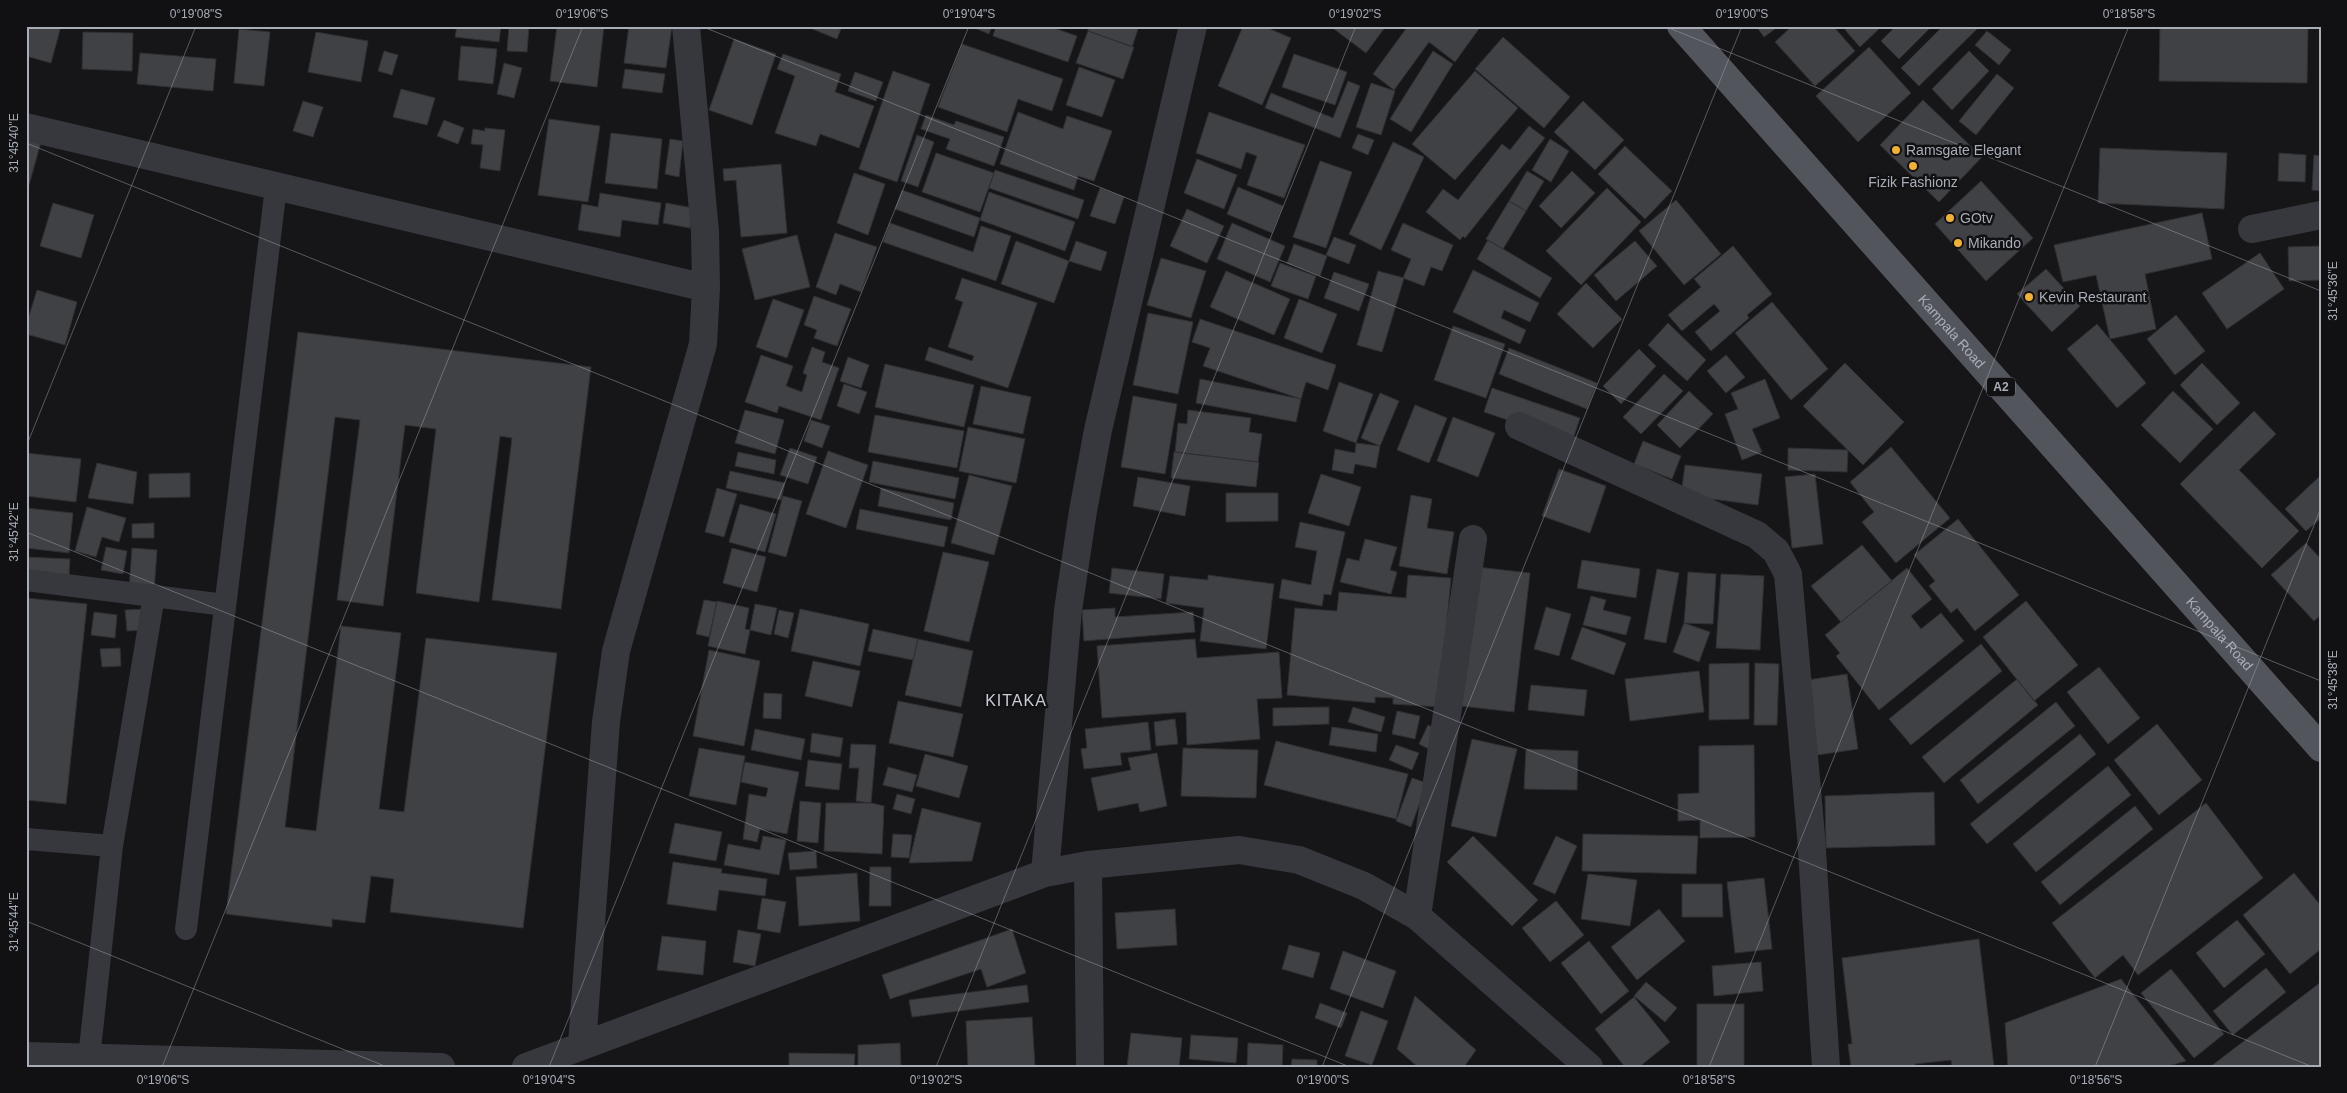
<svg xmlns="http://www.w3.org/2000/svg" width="2347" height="1093" viewBox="0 0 2347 1093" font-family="Helvetica,sans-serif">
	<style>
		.building { fill: #404145; stroke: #303034 }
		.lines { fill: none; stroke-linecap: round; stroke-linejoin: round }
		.service { stroke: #37383d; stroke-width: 22 }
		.minor { stroke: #37383d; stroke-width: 28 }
		.primary { stroke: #53555c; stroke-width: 28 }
		.ticks { fill: none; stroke: #a8adb8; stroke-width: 1; stroke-opacity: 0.45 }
		.poi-dot { fill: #f2b134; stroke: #111113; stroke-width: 2 }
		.labels { text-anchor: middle; stroke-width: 5; stroke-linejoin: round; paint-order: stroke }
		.shield { fill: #111113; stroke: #7b7e86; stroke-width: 1 }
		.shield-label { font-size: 12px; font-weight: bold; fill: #a8adb8 }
		.poi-label { font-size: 14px; fill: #a8adb8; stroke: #111113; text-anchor: start }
		.street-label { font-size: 14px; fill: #a8adb8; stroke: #111113 }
		.quarter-label { font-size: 16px; letter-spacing: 1px; fill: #c9ccd4; stroke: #111113 }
		.neatline { fill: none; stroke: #a8adb8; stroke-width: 2 }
		.ticks-label { font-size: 12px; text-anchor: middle; fill: #a8adb8 }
	</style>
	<rect width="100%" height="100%" fill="#161618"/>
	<path class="building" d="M26,26h35l-10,37 -25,-7z
		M457,26h44l-2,16 -44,-5z
		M509,26h20l-2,26 -20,-1z
		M557,26h47l-7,61 -47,-6z
		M629,26h43l-6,42 -42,-5z
		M805,26h37l-5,13z
		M970,26h22l-3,8z
		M996,26h52l29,10 -9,26 -75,-26z
		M1089,26h50l-7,21 -44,-16z
		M1243,26h20l28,12 -29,67 -44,-19z
		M1330,26h56l-20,27z
		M1408,26h73l-26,36 -26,-20 -35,48 -21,-16z
		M1756,26h23l-15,11z
		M1792,26h41l22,25 -40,35 -40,-44z
		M1849,26h33l-22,21 -15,-17z
		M1896,26h36l-33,33 -18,-18z
		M1943,26h37l-61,60 -18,-18z
		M2160,26l148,2 -1,55 -148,-2z
		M239,29l31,3 -6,54 -30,-3z
		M1088,31l46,16 -11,32 -47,-16z
		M1987,31l24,19 -12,15 -24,-20z
		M83,32l50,1 -1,38 -50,-2z
		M316,32l52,9 -7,41 -53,-10z
		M1503,37l67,60 -26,31 -69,-59z
		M734,39l42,15 -24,71 -43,-15z
		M962,44l101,35 -11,32 -34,-12 -11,33 -69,-25z
		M461,46l36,3 -4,35 -35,-4z
		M1869,47l42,46 -53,49 -42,-46z
		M384,51l14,4 -6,20 -14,-4z
		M1433,51l20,13 -42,68 -21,-13z
		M1969,51l20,20 -37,39 -20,-21z
		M140,53l76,6 -3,32 -76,-7z
		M783,54l58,20 -6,18 39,14 -15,42 -39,-14 -4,12 -41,-13 20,-57 -18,-7z
		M1294,54l53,18 -12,33 -53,-18z
		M504,63l18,5 -8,30 -17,-4z
		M1079,67l36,13 -13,37 -36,-12z
		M625,69l40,5 -3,19 -40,-5z
		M893,71l37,13 -33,98 -38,-13z
		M1475,71l43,37 -63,72 -43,-36z
		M855,72l28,10 -7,19 -28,-10z
		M1997,74l17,14 -38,47 -17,-14z
		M1348,81l12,5 -20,52 -75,-30 6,-15 62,25z
		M1371,83l24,8 -14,44 -25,-8z
		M401,89l34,9 -8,27 -34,-8z
		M1923,100l59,57 -43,45 -59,-57z
		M303,101l20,6 -10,30 -20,-6z
		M1583,101l41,39 -29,30 -41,-38z
		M1018,112l45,17 4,-13 45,15 -18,50 -16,-5 -4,14 -74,-26z
		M1209,112l96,33 -21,53 -37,-13 10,-29 -11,-4 -5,17 -45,-16z
		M926,115l28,10 2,-4 48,16 -10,29 -48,-17 4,-10 -29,-10z
		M549,119l51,7 -12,76 -50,-7z
		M444,120l20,8 -6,16 -21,-8z
		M1529,126l16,12 -80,100 -2,-2 -3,4 -34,-28 17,-23 15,11 44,-56 8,6z
		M485,128l20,2 -5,41 -20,-3 3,-23 -12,-1 2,-15 12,2z
		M611,133l51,6 -5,50 -52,-6z
		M1358,134l16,6 -6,15 -16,-7z
		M917,135l17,7 -16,45 -17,-6z
		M26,137l15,5 -12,43 -3,-1z
		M670,139l13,2 -4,36 -14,-3z
		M1550,139l19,12 -18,31 -19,-12z
		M1393,142l31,15 -43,93 -32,-16z
		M1625,146l47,45 -27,28 -47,-45z
		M2100,148l127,5 -3,56 -126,-6z
		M936,153l58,20 -14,39 -58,-20z
		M2279,153l27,2 -1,27 -27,-1z
		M2314,155l7,1v35l-9,-1z
		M1197,159l40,16 -13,34 -40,-16z
		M1320,161l32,11 -26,76 -33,-11z
		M781,164l6,69 -46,4 -5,-57 -12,1 -1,-12z
		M995,170l89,30 -6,19 -89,-31z
		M1527,171l17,10 -18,30 -17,-10z
		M1572,171l23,22 -34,35 -22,-22z
		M854,173l31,11 -17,51 -31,-12z
		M1981,181l52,57 -47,43 -51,-57z
		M1238,187l45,19 -11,27 -45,-19z
		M1100,188l24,9 -9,27 -25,-8z
		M1607,188l34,34 -60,63 -35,-34z
		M902,190l78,28 -6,19 -79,-28z
		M989,192l86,30 -10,29 -85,-31z
		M600,193l61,10 -3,22 -36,-5 -2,17 -42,-7 4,-26 16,3z
		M1676,200l45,54 -37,31 -45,-54z
		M1509,201l17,10 -23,38 -17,-10z
		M53,203l41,12 -13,43 -41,-12z
		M666,203l27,5 -3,20 -27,-5z
		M1187,209l37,17 -17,37 -37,-17z
		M2202,213l10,46 -67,15 11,55 -46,10 -14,-64 -33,7 -9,-37z
		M890,223l83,29 8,-26 30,10 -15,45 -113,-39z
		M1232,223l53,23 -15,36 -53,-23z
		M1403,223l50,22 -11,26 -11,-4 -7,19 -21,-8 8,-19 -20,-9z
		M835,233l42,14 -16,45 -21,-8 -4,11 -20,-8z
		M797,235l13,52 -55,13 -13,-51z
		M1334,237l22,8 -7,19 -23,-9z
		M1488,240l64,38 -12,20 -63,-39z
		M1016,241l53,20 -15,42 -53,-19z
		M1076,241l31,11 -6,19 -32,-10z
		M1635,241l22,25 -41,35 -22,-26z
		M1294,244l33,12 -7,20 -33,-13z
		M1733,246l39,48 -25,21 2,3 -38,33 -16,-19 25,-21 -6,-7 -32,27 -14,-16 33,-28 -7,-8z
		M2321,246v34l-32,1 -1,-34z
		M2260,253l24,36 -57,40 -25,-36z
		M1161,258l45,13 -15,47 -44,-13z
		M1280,263l36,13 -8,23 -37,-13z
		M2046,269l34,37 -28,26 -35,-38z
		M1473,270l66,33 -9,19 -26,-12 -3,8 25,12 -6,14 -67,-32z
		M1226,271l64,28 -16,36 -64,-28z
		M1378,271l26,7 -22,74 -25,-7z
		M1334,272l35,12 -10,27 -35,-13z
		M962,278l75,25 -29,85 -83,-28 4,-13 43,14 2,-5 -26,-9 15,-45 -8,-3z
		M1586,283l36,36 -29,29 -36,-34z
		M37,290l40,12 -12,43 -39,-11v-8z
		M814,296l37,13 -14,37 -23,-8 3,-8 -13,-5z
		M773,299l31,11 -17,48 -31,-11z
		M1299,299l38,15 -15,39 -38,-15z
		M1772,302l56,67 -37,31 -56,-67z
		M1148,313l45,9 -15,72 -45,-9z
		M2176,315l29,36 -30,24 -28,-36z
		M1200,319l136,46 -8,25 -22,-8 -5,17 -98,-33 7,-18 -18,-6z
		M1668,323l38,37 -19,21 -39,-36z
		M2097,324l49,59 -29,25 -50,-59z
		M1453,326l52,18 -19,54 -52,-18z
		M298,332l293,35 -30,242 -69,-9 20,-162 -12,-2 -21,166 -63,-9 20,-164 -31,-4 -22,181 -46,-6 23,-180 -25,-3 -50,410 31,4 25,-205 60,7 -22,176 25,3 22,-174 131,15 -34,275 -133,-16 4,-33 -23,-3 -6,47 -33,-4v8l-106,-13z
		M812,347l13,5 -3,10 17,6 -18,52 -42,-14 -2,7 -32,-11 16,-47 32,11 -7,20 16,6 5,-17 -4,-2z
		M1509,348l88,35 -10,26 -88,-35z
		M1639,349l17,17 -35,38 -18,-18z
		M1726,355l19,22 -19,16 -19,-22z
		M848,357l21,8 -8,23 -21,-7z
		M1845,363l59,59 -41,43 -60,-59z
		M2202,363l38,40 -23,22 -37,-40z
		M885,364l89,21 -10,42 -89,-20z
		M1664,374l19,17 -42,43 -18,-17z
		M1200,379l101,20 -5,23 -100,-19z
		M1765,379l15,39 -28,11 10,23 -20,8 -17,-46 13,-5 -7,-16z
		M1339,382l34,12 -17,49 -33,-12z
		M844,384l23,8 -8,22 -22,-8z
		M981,386l50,11 -8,37 -50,-10z
		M1492,388l88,30 -8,24 -88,-30z
		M1689,391l24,23 -33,34 -23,-23z
		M2173,391l40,38 -33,34 -39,-38z
		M1380,393l19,8 -19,45 -19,-8z
		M1133,396l44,8 -12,70 -44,-7z
		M1415,405l32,13 -18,45 -32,-13z
		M745,410l39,10 -9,34 -40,-11z
		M1188,410l63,8 -2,14 13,2 -4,28 -83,-10 3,-29 9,1z
		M2254,411l22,23 -37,36 60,61 -37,37 -82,-84z
		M875,415l89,16 -7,37 -89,-16z
		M1453,417l42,16 -17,44 -41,-16z
		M811,420l19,6 -8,22 -18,-7z
		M968,427l57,12 -9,44 -57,-12z
		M1643,441l38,15 -9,23 -38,-15z
		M1356,443l24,3 -4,22 -21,-4 -2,10 -21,-4 3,-21 20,4z
		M1891,447l59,71 -54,45 -34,-41 12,-10 -24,-30z
		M790,448l27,9 -9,27 -28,-9z
		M1788,448l60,2 -1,22 -59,-2z
		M828,451l40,14 -22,63 -40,-14z
		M738,452l38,8 -2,14 -39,-8z
		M1174,452l85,10 -3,25 -85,-9z
		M26,453l55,6 -5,43 -50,-6z
		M873,461l86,17 -4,21 -86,-17z
		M97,463l40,9 -4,32 -45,-6z
		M1685,465l77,9 -4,31 -77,-10z
		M1559,469l47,17 -16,47 -48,-17z
		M730,471l55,12 -4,17 -55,-12z
		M190,473v24l-41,1v-24z
		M1321,474l40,13 -12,39 -41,-13z
		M1815,474l8,70 -31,4 -7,-71z
		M969,475l43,11 -18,69 -43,-12z
		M2321,475v43l-15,13 -21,-22z
		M1138,477l52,9 -5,30 -52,-10z
		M717,488l20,6 -13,43 -19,-5z
		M881,488l73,15 -3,17 -73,-14z
		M1226,493h52v28l-52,1z
		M1411,495l21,4 -5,29 27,4 -7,42 -48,-8z
		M783,496l19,5 -16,56 -18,-5z
		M740,504l36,10 -11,38 -36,-10z
		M87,507l39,11 -7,24 -17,-5 -6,20 -21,-6z
		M26,508l47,5 -4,40 -43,-5z
		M860,509l88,18 -4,20 -88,-18z
		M1958,519l61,76 -44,36 -18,-23 -6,5 -22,-27 6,-5 -21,-26z
		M1300,522l45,10 -14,63 -7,-1 -2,12 -43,-8 3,-19 29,6 6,-34 -22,-4z
		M154,523v15h-22v-14z
		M1365,539l32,8 -7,23 7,2 -6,22 -51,-12 7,-24 12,3z
		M2306,543l15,16v56l-7,6 -43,-46z
		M1862,545l30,36 -51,41 -30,-36z
		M106,547l21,4 -4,23 -22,-4z
		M132,548l25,2 -3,42 -25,-2z
		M732,548l34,9 -9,35 -34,-9z
		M943,552l46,10 -20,80 -45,-11z
		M26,557l44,2 -2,32 -42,-2z
		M1582,560l58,9 -4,29 -59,-10z
		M1477,567l53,6 -16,139 -53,-6z
		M1112,568l52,6 -3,25 -52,-6z
		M1907,568l25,31 -21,17 10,13 20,-16 23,28 -85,69 -43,-54 4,-3 -15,-18z
		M1657,569l22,4 -13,70 -22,-4z
		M1688,572l28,2 -3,50 -29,-1z
		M1721,574l43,2 -4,74 -44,-2z
		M1208,575l66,9 -8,65 -66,-8 4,-33 -38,-5 4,-27 38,4z
		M1408,575l43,3 -12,129 -46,-3v-6l-18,-1v6l-88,-8 8,-87 42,3 2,-19 67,6z
		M1591,596l15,4 -3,10 28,7 -5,18 -43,-10z
		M26,598l61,6 -21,200 -40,-4z
		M704,600l13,2 -8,35 -13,-3z
		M717,601l32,7 -4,21 5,1 -5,24 -37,-8z
		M2026,601l52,64 -44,36 -51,-64z
		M755,604l22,4 -6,27 -21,-5z
		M1546,607l25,7 -12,42 -25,-7z
		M1115,608v9l78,-5 2,20 -111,9 -2,-31z
		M146,609v21l-19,1 -2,-21z
		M800,609l69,15 -9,42 -69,-15z
		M779,610l15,3 -6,25 -14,-4z
		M94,612l23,3 -2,23 -24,-3z
		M1684,623l26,9 -11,30 -26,-10z
		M1582,627l44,16 -12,32 -43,-16z
		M873,629l45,10 -5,21 -45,-9z
		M918,639l55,12 -12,56 -56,-12z
		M1195,639l2,19 82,-6 3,46 -25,1 3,40 -73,6 -1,-33 -84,6 -5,-72z
		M1981,644l21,27 -91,74 -22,-26z
		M120,648l1,18 -19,1 -2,-18z
		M709,650l51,11 -16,85 -51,-10z
		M813,661l47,10 -8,36 -47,-11z
		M1749,663v56l-40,1v-56z
		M1755,663l24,1 -2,61h-23z
		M2099,667l41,51 -32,26 -41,-52z
		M1699,671l5,41 -74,9 -5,-42z
		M1847,674l11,75 -47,7 -10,-75z
		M2017,679l21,26 -94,78 -22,-26z
		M1531,685l56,5 -3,26 -56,-6z
		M764,693l18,1 -1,25 -18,-1z
		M898,701l65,13 -10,43 -64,-14z
		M2056,702l19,24 -97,78 -18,-24z
		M1329,707v17l-56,2v-18z
		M1353,707l32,10 -4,15 -33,-10z
		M1397,711l23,5 -5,23 -23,-5z
		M1175,719l3,25 -22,2 -2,-24z
		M1148,722l3,28 -31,3 2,12 -38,4 -3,-20 6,-1 -2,-19z
		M2157,724l45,56 -43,35 -45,-55z
		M1428,725l11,5 -10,19 -10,-5z
		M1332,727l46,7 -2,18 -47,-7z
		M755,729l50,10 -4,21 -50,-10z
		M812,733l31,5 -3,19 -30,-5z
		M2080,734l16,20 -109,90 -17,-20z
		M1472,739l45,10 -21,88 -45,-11z
		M1276,741l132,33 -12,45 -132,-34z
		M851,744l25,1 -5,58 -15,-2 3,-33h-10z
		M1396,745l23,8 -7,17 -23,-10z
		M1754,745l1,92 -55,1v-18l-22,1v-27l21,-1v-47z
		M699,748l46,8 -9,49 -47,-9z
		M1183,748l75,2 -2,48 -75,-2z
		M1526,749l52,2 -1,39 -53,-1z
		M1157,753l10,53 -27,6 -2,-9 -40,8 -7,-33 40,-8 -3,-12z
		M925,754l43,12 -9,32 -43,-12z
		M808,760l34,4 -3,26 -34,-4z
		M745,762l54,10 -12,62 -27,-5 -3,13 -14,-3 6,-45 17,3 2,-9 -27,-6z
		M2108,766l23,29 -95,77 -23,-28z
		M888,767l29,8 -5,17 -29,-7z
		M1412,778l15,5 -16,44 -15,-6z
		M1934,792l1,53 -109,3 -1,-52z
		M897,794l18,5 -4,15 -18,-5z
		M800,801l21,2 -3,40 -21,-2z
		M826,803h45l13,3 -2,48 -58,-3z
		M2206,803l57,75 -125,97 -15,-20 -28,23 -43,-55z
		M2135,806l18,23 -93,76 -19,-23z
		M922,808l59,15 -9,38 -63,2z
		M675,823l47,9 -6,29 -47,-8z
		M893,834l19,1 -3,23 -18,-1z
		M1583,834l115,2 -2,38 -114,-3z
		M763,836l23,4 -7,35 -55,-10 4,-21 32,6z
		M1473,836l65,64 -26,26 -65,-64z
		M1556,836l21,10 -22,48 -22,-10z
		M816,851l1,17 -27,2 -2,-17z
		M673,862l49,7 -1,4 46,6 -2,17 -46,-6 -3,21 -49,-7z
		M870,867h21v39h-22z
		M857,873l3,48 -61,5 -3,-49z
		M2294,873l27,33v43l-31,25 -47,-59z
		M1588,874l49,6 -7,46 -49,-7z
		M1764,878l8,71 -37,4 -8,-71z
		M1682,884h40l1,33h-41z
		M762,898l24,4 -6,31 -23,-4z
		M1556,901l28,34 -34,27 -28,-34z
		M1175,909l2,36 -60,4 -2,-36z
		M1659,909l26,32 -48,39 -26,-33z
		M2237,920l28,34 -41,34 -28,-35z
		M1012,929l14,44 -39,14 -6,-18 -91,30 -8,-24z
		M738,930l23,4 -6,32 -22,-4z
		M662,936l44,5 -3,34 -46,-5z
		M1979,939l15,128h-42l-1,-7 -36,4v3h-64l-3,-23h4l-10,-86z
		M1589,941l40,50 -28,23 -40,-51z
		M1289,945l31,8 -7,25 -31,-9z
		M1343,951l53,20 -13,37 -53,-19z
		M1761,962l2,29 -49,5 -2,-30z
		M2266,968l20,24 -53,43 -20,-24z
		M2171,969l53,65 -30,24 -53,-65z
		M2121,979l65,82 -21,6h-157l-3,-44z
		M1646,982l31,26 -12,14 -31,-26z
		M2321,982v85h-111z
		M1027,985l2,17 -117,15 -3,-17z
		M1415,996l61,54 -12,17h-46l-21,-18z
		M1634,997l36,45 -31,25h-14l-30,-38z
		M1320,1003l27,10 -6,15 -26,-10z
		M1697,1004h47v63h-47z
		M1361,1011l27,10 -16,44 -27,-9z
		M1032,1017l3,50h-67l-2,-46z
		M1131,1033l51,5 -3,29h-52z
		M1191,1035l47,3 -2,25 -47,-4z
		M900,1043l1,24h-43v-22z
		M1248,1043l35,2 -1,22h-35z
		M789,1053l66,1 -1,13h-65z
		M1292,1059l25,1v7h-26z"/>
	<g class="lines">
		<path class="service" d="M26,580l199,25
			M26,839l86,7
			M186,929l90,-742
			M89,1058l23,-212 42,-250"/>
		<path class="minor" d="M26,127l680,161
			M2252,229l69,-14
			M1519,426l238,109 19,16 12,23 23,262 15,231
			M1088,865l2,202
			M1045,873l23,-263 15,-99 15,-81 95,-404
			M1417,916l56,-377
			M582,1044l24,-322 10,-71 87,-307 3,-56 -1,-56 -19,-206
			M26,1056l415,11
			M526,1067l519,-194 43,-8 151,-15 60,10 65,26 53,30 172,151"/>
		<path class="primary" id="s1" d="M1681,26l640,722"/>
	</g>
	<path class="ticks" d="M701,26l1620,655M1664,26l657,265M26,143l2287,924M26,447l170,-421M26,532l1324,535M26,921l361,146M162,1067l421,-1041M549,1067l420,-1041M936,1067l420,-1041M1322,1067l420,-1041M1709,1067l420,-1041M2095,1067l226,-559"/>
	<g class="poi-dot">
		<circle cx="1896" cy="150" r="5"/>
		<circle cx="1913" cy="166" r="5"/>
		<circle cx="1950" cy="218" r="5"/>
		<circle cx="1958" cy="243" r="5"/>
		<circle cx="2029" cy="297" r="5"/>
	</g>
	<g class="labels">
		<rect class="shield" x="1987" y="377.5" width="28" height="19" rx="4"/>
		<g class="shield-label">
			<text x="2001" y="391">A2</text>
		</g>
		<g class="poi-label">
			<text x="1906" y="155">Ramsgate Elegant</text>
			<text x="1913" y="187" text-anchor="middle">Fizik Fashionz</text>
			<text x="1960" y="223">GOtv</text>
			<text x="1968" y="248">Mikando</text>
			<text x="2039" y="302">Kevin Restaurant</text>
		</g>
		<g class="street-label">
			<text dy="5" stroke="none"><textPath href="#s1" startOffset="408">Kampala Road</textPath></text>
			<text dy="5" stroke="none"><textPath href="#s1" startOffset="812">Kampala Road</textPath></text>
		</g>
		<g class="quarter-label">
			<text x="1016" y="706">KITAKA</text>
		</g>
	</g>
	<rect width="2347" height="1093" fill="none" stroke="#111113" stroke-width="55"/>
	<rect x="28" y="28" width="2292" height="1038" class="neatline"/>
	<g class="ticks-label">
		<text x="196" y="18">0°19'08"S</text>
		<text x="582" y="18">0°19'06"S</text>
		<text x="969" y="18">0°19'04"S</text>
		<text x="1355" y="18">0°19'02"S</text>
		<text x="1742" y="18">0°19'00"S</text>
		<text x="2129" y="18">0°18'58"S</text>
		<text transform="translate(14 143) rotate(-90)" y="4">31°45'40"E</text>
		<text transform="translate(2333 291) rotate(-90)" y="4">31°45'36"E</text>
		<text transform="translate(14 532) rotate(-90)" y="4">31°45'42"E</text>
		<text transform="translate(2333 680) rotate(-90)" y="4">31°45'38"E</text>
		<text transform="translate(14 922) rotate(-90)" y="4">31°45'44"E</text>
		<text x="163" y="1084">0°19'06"S</text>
		<text x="549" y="1084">0°19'04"S</text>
		<text x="936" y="1084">0°19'02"S</text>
		<text x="1323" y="1084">0°19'00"S</text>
		<text x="1709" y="1084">0°18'58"S</text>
		<text x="2096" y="1084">0°18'56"S</text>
	</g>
</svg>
